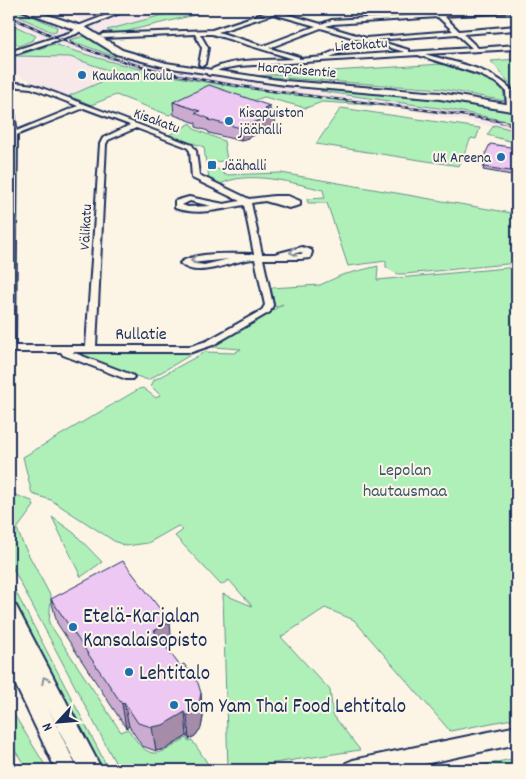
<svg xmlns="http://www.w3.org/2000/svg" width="526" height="779" viewBox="0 0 526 779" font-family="Dekko,sans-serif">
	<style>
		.built { fill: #f7e8e9 }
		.green { fill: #aff0b8; stroke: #65908b }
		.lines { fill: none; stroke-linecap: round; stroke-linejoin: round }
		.minor-casing { stroke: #1b2f5e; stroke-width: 4 }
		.tertiary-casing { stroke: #1b2f5e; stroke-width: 4 }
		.secondary-casing { stroke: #1b2f5e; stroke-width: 4 }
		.primary-casing { stroke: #1b2f5e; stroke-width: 4 }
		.minor { fill: #fcf5e5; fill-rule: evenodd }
		.tertiary { fill: #fcf5e5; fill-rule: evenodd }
		.secondary { fill: #fcf5e5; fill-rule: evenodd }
		.primary { fill: #fcf5e5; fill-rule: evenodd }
		.rail-far1-casing { stroke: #1b2f5e; stroke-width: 2.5 }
		.rail-casing { stroke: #1b2f5e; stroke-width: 3 }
		.rail-far1 { stroke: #fcf5e5; stroke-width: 1; stroke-dasharray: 4.5; stroke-linecap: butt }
		.rail { stroke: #fcf5e5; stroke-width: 2; stroke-dasharray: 5.5; stroke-linecap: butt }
		.wall { fill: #cbacd0; stroke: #1b2f5e }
		.shaded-wall { fill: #a58ca9; stroke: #1b2f5e }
		.building { fill: #ecc8f2; stroke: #1b2f5e }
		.oneway { stroke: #8c92a2 }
		.poi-dot { fill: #1f6fb2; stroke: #fcf5e5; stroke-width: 2 }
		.labels { text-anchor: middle; stroke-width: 4; stroke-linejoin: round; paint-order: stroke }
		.far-street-label { font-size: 15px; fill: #1b2f5e; stroke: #fcf5e5 }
		.far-poi-label { font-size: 15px; fill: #1b2f5e; stroke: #fcf5e5; text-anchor: start }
		.street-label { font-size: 18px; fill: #1b2f5e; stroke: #fcf5e5 }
		.park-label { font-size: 18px; fill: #395670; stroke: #fcf5e5 }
		.near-poi-label { font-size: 21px; fill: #1b2f5e; stroke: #fcf5e5; text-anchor: start }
	</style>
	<rect width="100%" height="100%" fill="#fcf5e5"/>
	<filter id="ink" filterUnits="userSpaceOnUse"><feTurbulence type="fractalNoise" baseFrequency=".02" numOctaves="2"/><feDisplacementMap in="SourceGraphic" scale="10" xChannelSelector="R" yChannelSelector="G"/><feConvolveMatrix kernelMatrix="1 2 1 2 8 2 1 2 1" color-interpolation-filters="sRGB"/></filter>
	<g filter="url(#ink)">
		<path class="built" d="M89,9h34l30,9 -45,12 7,4 -20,6 -11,-4 -14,4 46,17 91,19 245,34 65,13v8l-132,-25 -124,-15 -110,-18 -68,29 -62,-25 -12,-13v-6l44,-14 -44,-21v-11l43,20 5,-5 -10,-4 12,-4 19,3 8,-1 -18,-6z"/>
		<path class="green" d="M9,9h7l41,18 -1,4 -4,1 -43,-20z
			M185,9h35l-105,25 -8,-4z
			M9,23l27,13 -3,4 -14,6 -10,-10z
			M84,36l11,4 21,17 -47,-17z
			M54,44c107,38 219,48 331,62l-63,-4 -16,6 -42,-11 -20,7 -35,-7 -40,18 -53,-20 -25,10 -22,-9 50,-22 -49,-17 -55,-1z
			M517,59v44l-1,-12 -25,-30z
			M442,64l50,17 11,9 2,11 -63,-12 -188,-13z
			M336,88l80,8 101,16v11l-65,-13 -132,-19z
			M341,108l139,20 -4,11 -5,-1 -12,28 -143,-22z
			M191,123l3,6 30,12 3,19 -21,4 -2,-17 -35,-12z
			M494,125l23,6v12l-30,-8z
			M218,169l7,6 56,-2 236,41v49l-112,11h-7l-12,-7v-6l-38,5 -21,-63h-19l-1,-4 18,-1 -2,-8c-29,-7 -77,-21 -104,-5l-10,-5 -1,-9z
			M378,266l-1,14 140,-13v451l-67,13 -96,-111 -29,-12 -44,29 49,53 3,25 27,35 -132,20 -5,-176 29,12 -23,-26 -8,5 -46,-49 8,-6 -5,-4 -30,17 -22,3 -12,-5 -63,-41 -19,-6 -9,-37 116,-68 4,-1 13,10 4,-3 -9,-9 3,-6 51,-28 29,1 7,-4 -28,-2 70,-43 -8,3 -4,-19 49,-3 22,-10z
			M187,351h10l-49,29 -76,-26z
			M13,494l19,7 2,5 -17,23 6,15 28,53 -2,26 72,109 7,-3c21,32 28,29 58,9l3,3 3,-1 16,24 1,6h-90l-110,-209v-56z
			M52,517l22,16 28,29 -21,15z
			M9,579l100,191h-9l-91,-173z
			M9,706l1,2 38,62h-20l-19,-28z
			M517,758v12h-59z"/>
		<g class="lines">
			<g class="minor-casing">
				<path id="minor" d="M42,9h8l-17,6 -3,-2z
					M259,9l17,2 45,13 11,-4 103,-6 -2,-2 3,-2 5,3 76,-4v3l-73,4 15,15 58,-5v4l-54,4 15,14 39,-3v4l-92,5c29,9 65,13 87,36l1,18 -3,2 -3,-2 -1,-17 -7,-7 -21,-10 -60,-19 -179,11 -18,3 -12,6 -2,-1v-2c24,-15 59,-11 87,-13l-82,-25h-12l8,14 -3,16 -3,2 -3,-2 3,-16 -7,-14 -92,4 -3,-2 3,-2 109,-4 55,-18zM273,14l43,12 -53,20 -45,-14zM438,17l15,14 -87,7 -40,-12 7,-2zM321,28l40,12 -36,15v2l-26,2v-2l-30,-9zM457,34l15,14 -63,4v-2l-34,-10zM367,41l38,11 -75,5z
					M9,82l25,3 158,60 4,6 3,24 50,24 25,-3h14l12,5v4l-11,3 -24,-7 -14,2 11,51h13l27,-7 9,3 1,2 -2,6 -10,1h-37l10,46 -3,7 -57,33 -21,7h-120l60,23 2,2 -2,2h-6l-63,-24 -2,-3h-52v-6h77l14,-202 3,-6 27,-13 -46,-17 -75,30v-4l69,-28 -47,-18 -22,-2zM136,128l51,19 3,4 2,27 48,23 -16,3 -35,-7 -14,4v7c23,8 46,1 69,-3l10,49c-19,0 -60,-3 -74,9 18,18 54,-4 75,-4l10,46 -3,5 -55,31 -16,5h-95l10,-202 2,-4zM190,201l21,5 -23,1 -6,-2zM301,252l2,2h-11zM229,259l-25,6 -13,-2z"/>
			</g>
			<g class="tertiary-casing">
				<path id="tertiary" d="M122,9h8l-42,17 -12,8 -67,22v-4l63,-20 6,-6z
					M9,103l4,2 4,29 -2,212 -6,4z"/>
			</g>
			<g class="secondary-casing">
				<path id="secondary" d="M19,9h10l56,18 37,23 44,13 119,18 155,12 77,13v6l-77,-13 -155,-14 -120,-18 -49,-13 -37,-23z
					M517,726v18l-120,26h-54l3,-7 7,-3z"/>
			</g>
			<g class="primary-casing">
				<path id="primary" d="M9,604l7,2 86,164h-23l-31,-62 30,62h-22l-47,-99v-30l6,3 -6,-13z"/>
			</g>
			<use href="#minor" class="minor"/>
			<use href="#tertiary" class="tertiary"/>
			<use href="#secondary" class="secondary"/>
			<use href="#primary" class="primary"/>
			<g class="rail-far1-casing">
				<path id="rail-far1" d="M9,16c38,18 76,35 117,46 124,35 256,37 383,61"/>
			</g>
			<g class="rail-casing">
				<path id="rail" d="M502,122l15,3"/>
			</g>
			<use href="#rail-far1" class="rail-far1"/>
			<use href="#rail" class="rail"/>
		</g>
		<path class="wall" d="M173,102l97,10 5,1v13l-34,15 -32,-8 -1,-2 -12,-4v-4l-22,-8z
			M517,148v28l-34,-6 2,-7h-2v-4z
			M51,599l121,48 -5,2 36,68 -2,11 -6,8 -6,3 -2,-3 -21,13 -10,2 -14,-5 -13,-20 -3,2 -69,-105z"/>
		<path class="shaded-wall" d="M270,106v9l5,-2v13l-34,15v-13l23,-19z
			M170,622l2,25 -15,9 -3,-25z
			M201,693l2,24 -2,11 -6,8 -6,3 -2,-23z
			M124,702l5,24 -3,2 -4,-24z
			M185,712l2,24 -21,13 -10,2 -4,-24z"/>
		<path class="building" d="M209,85l61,21 -6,3 11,4 -34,15 -33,-8 2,-1 -15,-6 5,-2 -27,-9z
			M490,144l27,4v24l-33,-5 3,-7 -4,-1z
			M123,561l47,61 -16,9 26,35 4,-2 14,19 3,10 -2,11 -6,8 -6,4 -2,-4 -22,13 -11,2 -14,-4 -14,-21 -2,2 -71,-105z"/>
		<defs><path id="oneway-chevron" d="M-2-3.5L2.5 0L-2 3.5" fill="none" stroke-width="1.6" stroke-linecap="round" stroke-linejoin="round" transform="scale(1.25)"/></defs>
		<g class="oneway">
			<use href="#oneway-chevron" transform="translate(293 252) rotate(167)"/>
			<use href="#oneway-chevron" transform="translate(194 260) rotate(170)"/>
			<use href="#oneway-chevron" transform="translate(45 680) rotate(-117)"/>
		</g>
	</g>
	<g class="poi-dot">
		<circle cx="82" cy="75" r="5"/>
		<circle cx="229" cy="121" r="5"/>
		<circle cx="501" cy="157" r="5"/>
		<rect x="207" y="160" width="10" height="10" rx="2.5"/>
		<circle cx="73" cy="627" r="5"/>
		<circle cx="129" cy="672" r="5"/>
		<circle cx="174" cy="705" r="5"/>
	</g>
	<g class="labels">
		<g class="far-street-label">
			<text transform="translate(361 44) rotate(-4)" y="5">Lietokatu</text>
			<text transform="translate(297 69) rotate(5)" y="5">Harapaisentie</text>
			<text transform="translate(157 120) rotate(20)" y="5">Kisakatu</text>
			<text transform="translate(85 227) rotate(-87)" y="5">Välikatu</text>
		</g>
		<g class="far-poi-label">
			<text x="92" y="80">Kaukaan koulu</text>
			<text x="239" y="117">Kisapuiston<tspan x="239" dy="17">jäähalli</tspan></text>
			<text x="491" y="162" text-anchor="end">UK Areena</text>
			<text x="222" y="170">Jäähalli</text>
		</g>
		<g class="street-label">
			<text x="141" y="339">Rullatie</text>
		</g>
		<g class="park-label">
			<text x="405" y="475">Lepolan<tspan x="405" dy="21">hautausmaa</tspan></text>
		</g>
		<g class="near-poi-label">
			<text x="83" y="622">Etelä-Karjalan<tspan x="83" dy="24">Kansalaisopisto</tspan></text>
			<text x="139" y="679">Lehtitalo</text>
			<text x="184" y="712">Tom Yam Thai Food Lehtitalo</text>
		</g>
	</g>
	<rect width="526" height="779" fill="none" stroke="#fcf5e5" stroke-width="30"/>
	<rect x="15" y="15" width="496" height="749" fill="none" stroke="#1b2f5e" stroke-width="2" filter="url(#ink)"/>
	<g transform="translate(58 722) rotate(244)" stroke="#fcf5e5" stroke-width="4" paint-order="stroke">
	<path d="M0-4L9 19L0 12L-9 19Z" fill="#1b2f5e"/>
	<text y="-8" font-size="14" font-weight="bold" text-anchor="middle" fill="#1b2f5e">N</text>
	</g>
</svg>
